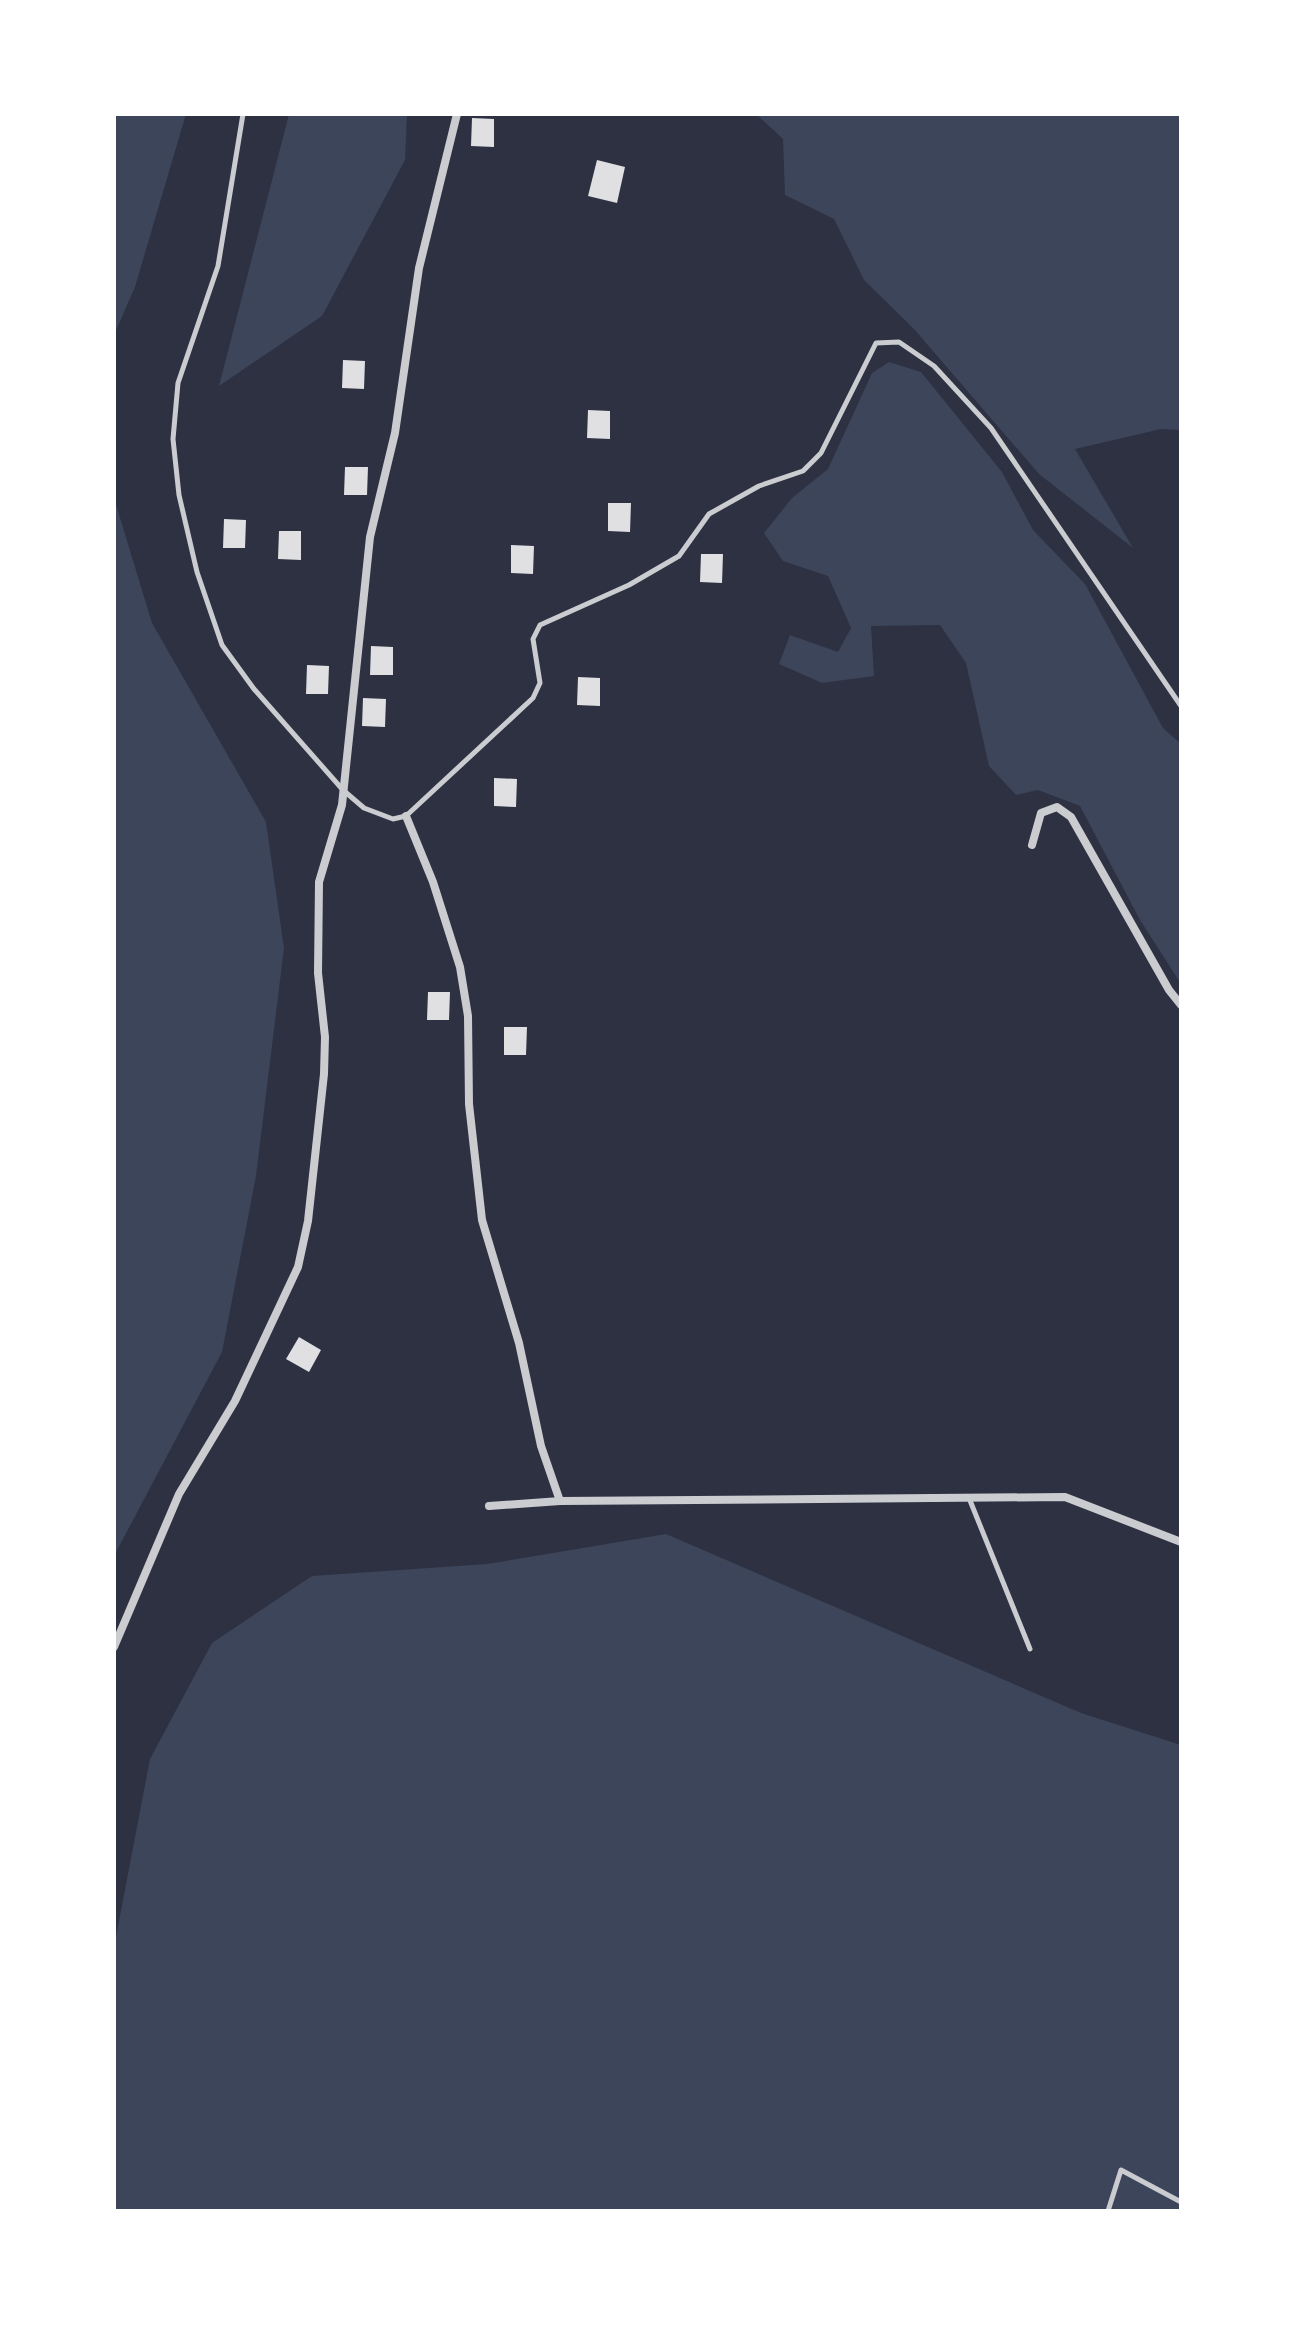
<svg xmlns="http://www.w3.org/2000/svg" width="1295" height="2325" viewBox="0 0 1295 2325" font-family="Overpass,sans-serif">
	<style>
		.green { fill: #3c4559 }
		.building { fill: #e0e0e3 }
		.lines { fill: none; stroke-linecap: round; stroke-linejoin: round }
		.service { stroke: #caccd0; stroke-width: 5 }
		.minor { stroke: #caccd0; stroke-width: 8 }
	</style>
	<rect width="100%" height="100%" fill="#2d3142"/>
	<path class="green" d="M114,114h72l-51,173 -21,48z
		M289,114h118l-2,46 -83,156 -103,70z
		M756,114h425v316l-20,-1 -86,20 58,99 -94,-74 -125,-145 -50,-49 -30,-61 -49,-24 -2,-56z
		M889,362l32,10 81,100 31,58 52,54 78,144 18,16v240l-41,-64 -60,-114 -42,-16 -22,5 -27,-29 -23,-103 -26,-38 -69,1 3,50 -52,7 -43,-19 11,-29 48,17 13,-24 -23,-52 -45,-15 -19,-28 28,-35 36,-29 44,-96z
		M114,498l38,125 114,199 18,126 -28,228 -34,176 -108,204z
		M666,1534l415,179 100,32v466h-1067v-264l36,-188 62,-116 100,-67 175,-12z"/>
	<path class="building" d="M472,118l22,1v28l-23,-1z
		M597,160l28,7 -8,36 -29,-7z
		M343,360l22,1 -1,28 -22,-1z
		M588,410l22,1v28l-23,-1z
		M345,467h23l-1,28h-23z
		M608,503h23l-1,29 -22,-1z
		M224,519l22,1 -1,28h-22z
		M279,531h22v29l-23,-1z
		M511,545l23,1 -1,28 -22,-1z
		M701,554h22l-1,29 -22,-1z
		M371,646l22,1v28h-23z
		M307,665l22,1 -1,28h-22z
		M578,677l22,1v28l-23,-1z
		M363,698l23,1 -1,28 -23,-1z
		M494,778l23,1 -1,28 -22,-1z
		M428,992h22l-1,28h-22z
		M504,1027h23l-1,28h-22z
		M299,1337l22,13 -12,22 -23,-13z"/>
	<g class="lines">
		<path class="service" d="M243,114l-25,152 -40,117 -5,56 6,56 18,77 25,73 32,44 89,101 21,18 29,11 13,-3 127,-118 7,-15 -7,-44 7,-14 89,-40 50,-29 30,-42 50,-28 44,-15 18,-18 55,-110 23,-1 35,24 57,62 190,278
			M969,1498l61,151
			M1108,2211l13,-41 60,32"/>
		<path class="minor" d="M406,816l27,66 27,85 8,49 1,88 13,116 37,123 22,103 19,55 -71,5
			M1032,845l9,-32 16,-6 14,10 98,173 12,15
			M560,1501l505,-4 116,45
			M114,1647l65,-153 56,-93 63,-134 10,-46 16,-147 1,-37 -7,-64 1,-91 23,-77 28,-268 25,-104 24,-165 38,-154"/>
	</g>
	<rect width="1295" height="2325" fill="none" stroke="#ffffff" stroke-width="232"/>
</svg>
